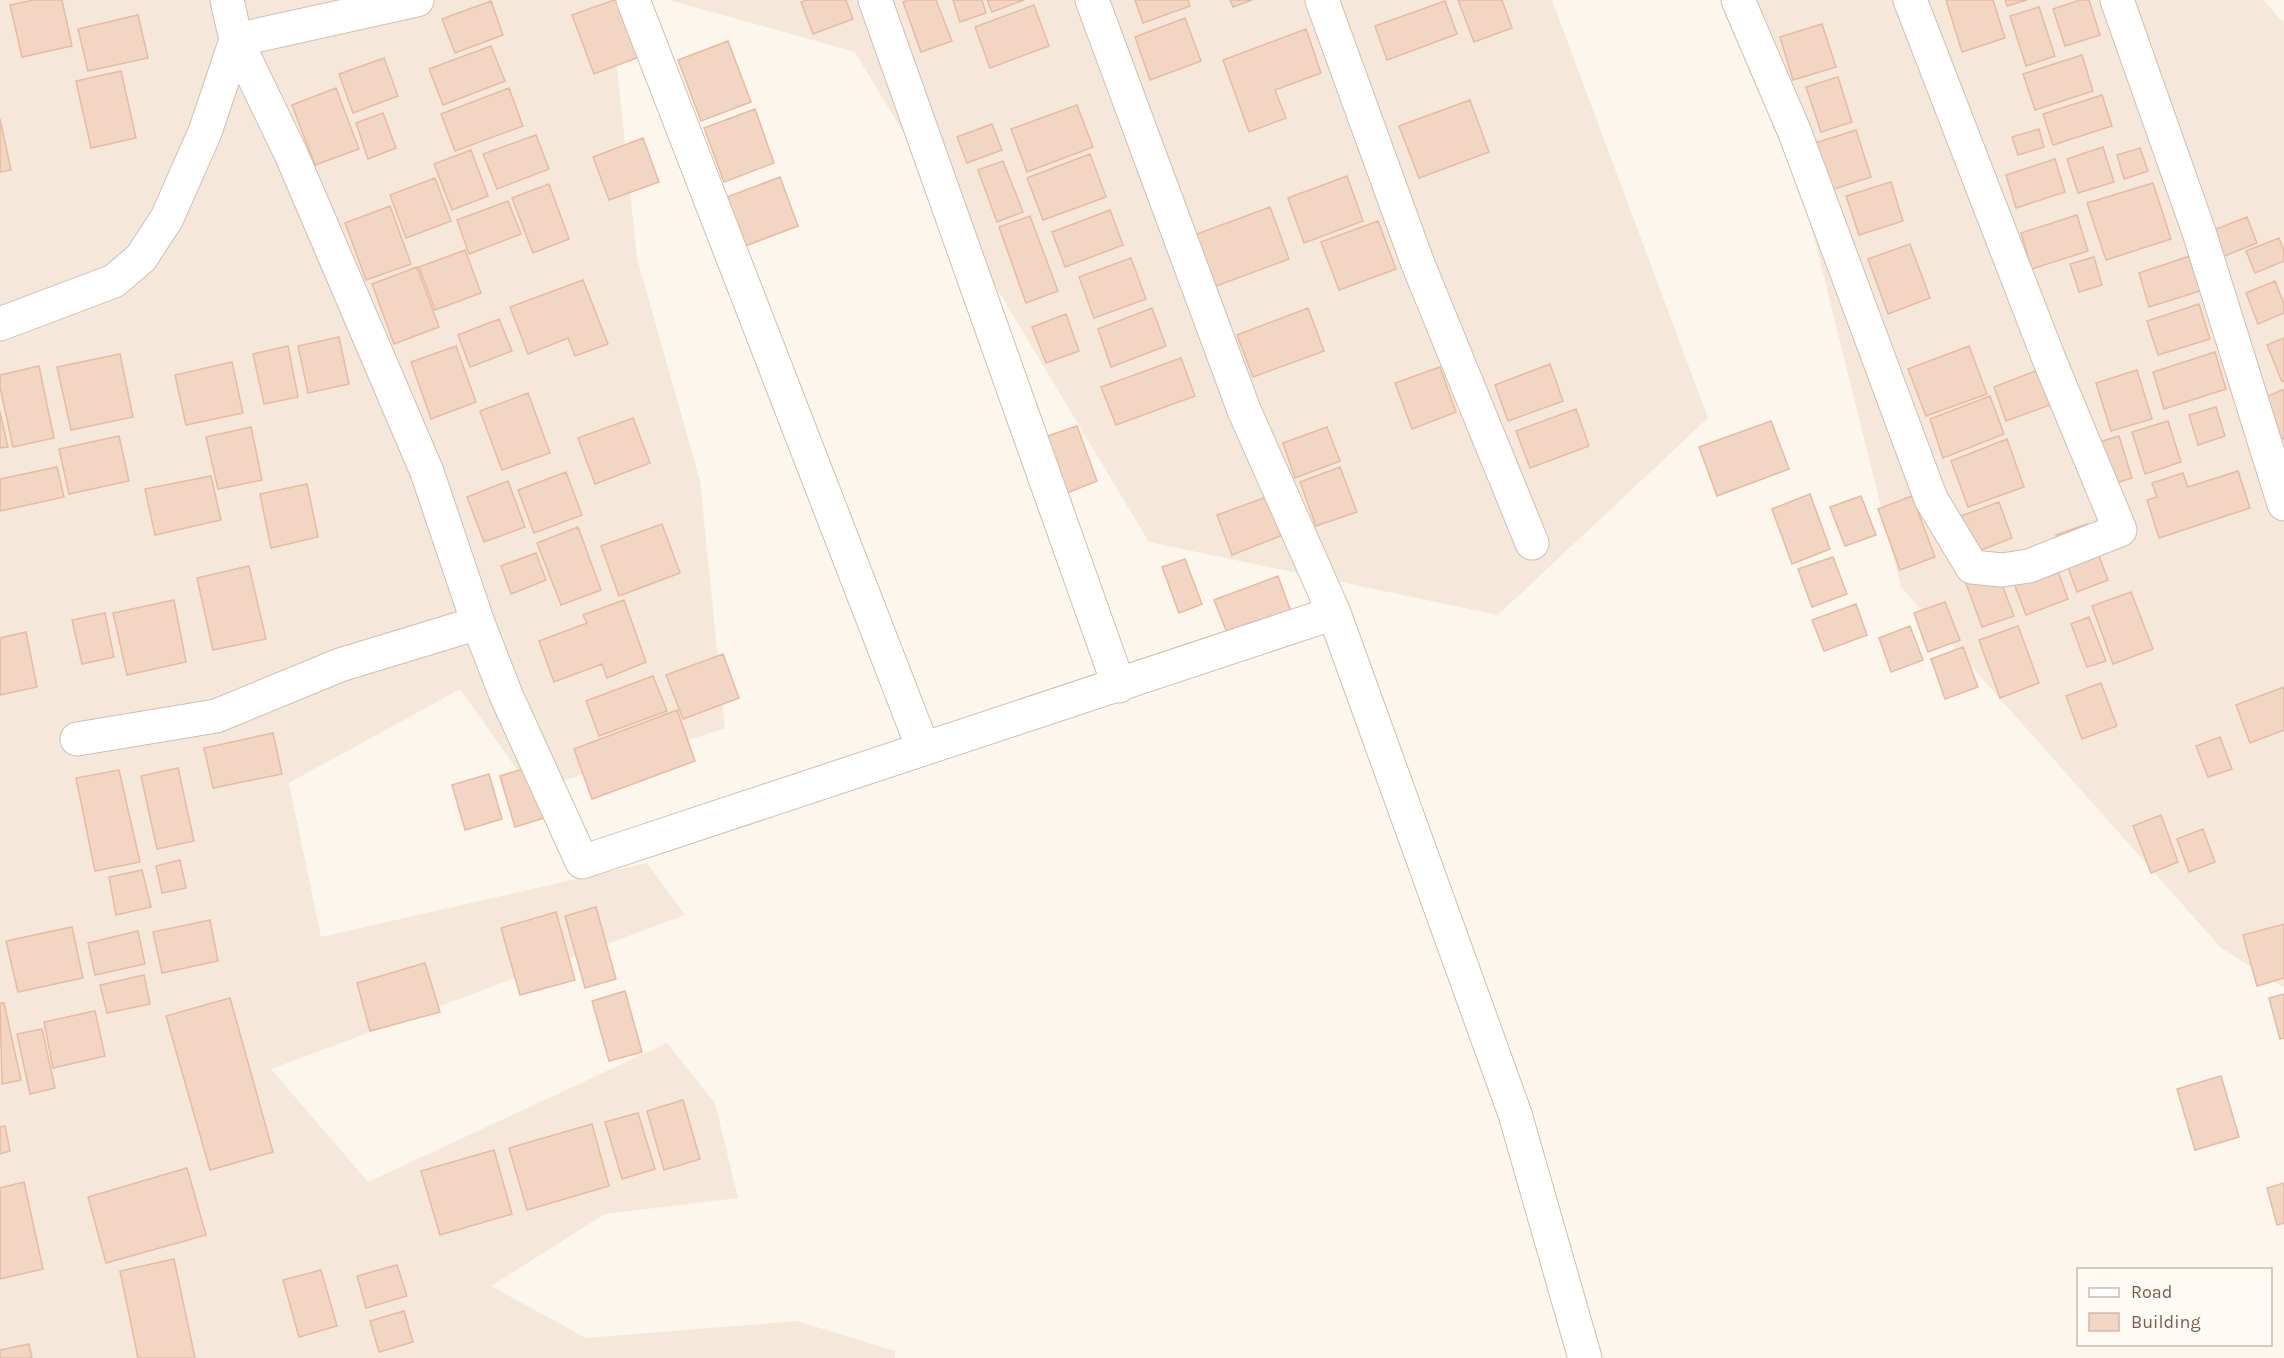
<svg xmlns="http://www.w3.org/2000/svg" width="2284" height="1358" viewBox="0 0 2284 1358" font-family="Karla,sans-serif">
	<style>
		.residential { fill: #f5e8da }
		.building { fill: #f3d5c3; stroke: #e6bba3; stroke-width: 1.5 }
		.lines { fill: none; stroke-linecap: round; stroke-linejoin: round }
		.minor-casing { stroke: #d1beb0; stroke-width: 35 }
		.minor { stroke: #fff; stroke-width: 33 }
	</style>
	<rect width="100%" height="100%" fill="#fdf6ec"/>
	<path class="residential" d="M0,0h610l27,258 63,223 25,247 -193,63 -72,-102 -171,94 32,154 326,-74 38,52 -414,154 97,113 299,-139 48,60 23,95 -133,16 -114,72 95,52 211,-17 98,30v7h-895z
		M669,0h883l156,418 -210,197 -349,-73 -294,-490z
		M1751,0h512l21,23v965l-63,-40 -320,-361 -144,-579z"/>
	<path class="building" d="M33,0h29l10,46 -50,11 -12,-52z
		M614,0h22l19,51 -61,23 -22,-59z
		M807,0h39l7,19 -40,15 -12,-32z
		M909,0h27l16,41 -31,11 -18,-50z
		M953,0h29l4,13 -26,9z
		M987,0h37l-32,12z
		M1135,0h53l2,6 -47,17z
		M1230,0h22l-19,7z
		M1458,0h44l10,28 -38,14z
		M1946,0h47l12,38 -43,14z
		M2005,0h22l-20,6z
		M2080,0h9l11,35 -35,11 -12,-37z
		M491,1l12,34 -48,18 -13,-34z
		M1445,1l12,33 -70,26 -12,-34z
		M1034,5l15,41 -59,22 -15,-41z
		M2039,7l16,49 -29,10 -16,-50z
		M138,15l10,43 -60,13 -10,-42z
		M1185,18l16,43 -51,19 -15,-43z
		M1822,24l14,43 -43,13 -13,-43z
		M1306,29l15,44 -46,17 11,28 -37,14 -26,-72z
		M728,41l23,61 -50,19 -23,-61z
		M491,46l14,35 -62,24 -14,-36z
		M2082,55l11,36 -58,19 -12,-36z
		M384,58l14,38 -45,17 -14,-39z
		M121,71l15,67 -45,10 -15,-67z
		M1838,77l14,45 -31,10 -15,-45z
		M336,88l23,61 -44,16 -23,-60z
		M509,88l14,38 -68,25 -14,-37z
		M2102,95l10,31 -59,19 -10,-31z
		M1470,100l19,52 -70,26 -20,-52z
		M1077,105l16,42 -66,25 -16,-43z
		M755,109l19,54 -50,19 -20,-54z
		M383,113l13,35 -28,11 -12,-36z
		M0,119l11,51 -11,2z
		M992,124l10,26 -35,13 -10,-26z
		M2039,129l5,18 -26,8 -6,-18z
		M1856,130l15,47 -40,13 -16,-47z
		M536,135l13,34 -52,20 -14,-35z
		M643,138l16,44 -50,18 -16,-43z
		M2103,147l11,35 -36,11 -11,-34z
		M2140,148l8,23 -24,8 -7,-24z
		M471,150l17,46 -36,14 -18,-46z
		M1090,154l16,43 -63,23 -16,-42z
		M2055,159l10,33 -49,16 -10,-33z
		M1003,161l20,51 -26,10 -19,-52z
		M1347,176l16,45 -59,22 -16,-45z
		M780,177l18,49 -58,22 -18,-49z
		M435,178l16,43 -45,17 -16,-43z
		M1891,182l12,39 -44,14 -13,-39z
		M2153,183l18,56 -65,21 -19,-57z
		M549,184l20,55 -36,14 -21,-55z
		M508,201l13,33 -52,20 -12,-34z
		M390,206l21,58 -45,16 -21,-57z
		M1270,207l19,52 -81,30 -19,-52z
		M1110,210l13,35 -58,22 -13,-35z
		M2077,215l11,36 -56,18 -11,-36z
		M1030,216l28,75 -32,12 -27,-76z
		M2247,217l10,26 -35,14 -11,-26z
		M1378,221l18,48 -57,21 -18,-48z
		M2279,238l5,13v10l-29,12 -9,-22z
		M1910,244l20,54 -42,16 -20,-55z
		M465,250l16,43 -46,17 -16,-43z
		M2190,256l10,35 -51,16 -10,-34z
		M2094,257l8,28 -23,7 -9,-28z
		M1131,258l15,41 -52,19 -15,-41z
		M417,267l22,60 -45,17 -22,-60z
		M583,280l25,64 -33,12 -7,-18 -40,16 -18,-47z
		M2275,281l9,23v9l-26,11 -12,-31z
		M2199,304l11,35 -52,16 -11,-34z
		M1152,308l14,38 -55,21 -13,-38z
		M1308,308l16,43 -71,26 -16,-42z
		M1066,314l13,37 -33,12 -14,-36z
		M499,319l13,32 -42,16 -12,-32z
		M339,337l10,47 -41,9 -10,-47z
		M2284,338v43l-2,1 -15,-37z
		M288,346l10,51 -34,7 -11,-50z
		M456,346l20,56 -45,17 -20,-57z
		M1969,346l18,48 -61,22 -18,-47z
		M2215,352l11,37 -62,20 -11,-37z
		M120,354l13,63 -62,13 -14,-63z
		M1181,358l14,38 -79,29 -15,-38z
		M232,362l11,51 -57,12 -11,-50z
		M1550,364l13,37 -55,20 -13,-36z
		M39,366l15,72 -41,9 -13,-60v-12z
		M2048,366l13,35 -55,20 -12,-34z
		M1440,367l16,45 -44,17 -17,-46z
		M2137,370l15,49 -41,12 -15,-48z
		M2284,389v49l-6,2 -16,-41z
		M528,393l22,60 -48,17 -22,-59z
		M1990,396l14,38 -61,24 -13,-39z
		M2216,407l9,29 -27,9 -9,-30z
		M1576,409l13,37 -59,22 -14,-37z
		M0,412l8,35 -8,1z
		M633,418l17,45 -55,21 -17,-46z
		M1771,421l18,48 -72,27 -18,-49z
		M2168,421l13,41 -36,12 -13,-42z
		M1077,426l20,55 -40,16 -21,-57z
		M251,427l11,53 -44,9 -12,-52z
		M1327,427l13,34 -45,17 -12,-35z
		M119,436l10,45 -60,13 -10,-45z
		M2119,436l13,42 -29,9 -13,-42z
		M2007,439l17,48 -56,20 -17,-46z
		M57,467l7,30 -64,14v-32z
		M1340,467l17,45 -41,14 -16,-44z
		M2238,471l12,37 -91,30 -12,-38 10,-3 -5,-14 31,-10 5,14z
		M566,472l16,43 -48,18 -16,-43z
		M211,476l10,44 -66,15 -10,-46z
		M508,481l17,46 -41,15 -17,-45z
		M307,484l11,53 -47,11 -11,-54z
		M1810,494l20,55 -38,15 -20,-55z
		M1269,496l14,39 -51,20 -15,-40z
		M1861,496l15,39 -31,11 -15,-39z
		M1912,496l23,61 -35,13 -22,-61z
		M1999,502l13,36 -54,21 -13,-37z
		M662,524l18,49 -61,23 -18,-50z
		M2087,524l21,56 -31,12 -21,-57z
		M578,527l23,63 -40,15 -24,-62z
		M2050,549l18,50 -42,16 -19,-50z
		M536,553l10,27 -35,14 -10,-28z
		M1833,557l14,37 -35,13 -14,-38z
		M1185,559l17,45 -23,9 -17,-46z
		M249,566l17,73 -53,11 -16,-72z
		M1995,566l19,50 -32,11 -18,-49z
		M1278,576l15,41 -63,23 -16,-40z
		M2131,592l22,57 -40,15 -21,-58z
		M174,600l12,62 -59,13 -14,-62z
		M624,600l22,62 -39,16 -5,-14 -48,18 -15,-41 48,-18 -4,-8z
		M1945,602l15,38 -32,12 -14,-39z
		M1856,604l11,31 -43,16 -12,-31z
		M105,613l9,44 -32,7 -10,-44z
		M2089,617l17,44 -19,6 -16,-43z
		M1910,626l13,34 -32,12 -12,-34z
		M2018,626l21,57 -39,15 -21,-58z
		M26,632l11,55 -37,8v-57z
		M1963,647l15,40 -33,12 -14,-40z
		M723,654l16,44 -56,21 -17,-44z
		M653,676l14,35 -68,25 -13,-35z
		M2101,683l16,43 -35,13 -16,-43z
		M2284,687v43l-34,13 -14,-38z
		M677,710l18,51 -103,38 -18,-50z
		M273,733l9,41 -69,14 -9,-40z
		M2220,737l12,32 -24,8 -12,-31z
		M529,767l15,51 -29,9 -15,-51z
		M178,768l16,73 -37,8 -16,-73z
		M119,770l21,92 -45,9 -19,-93z
		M489,774l13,45 -37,11 -13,-45z
		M2161,815l17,47 -27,11 -18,-47z
		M2203,829l12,33 -26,10 -12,-33z
		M180,860l6,28 -24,5 -6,-27z
		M142,870l9,37 -35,8 -7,-38z
		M596,907l20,72 -31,9 -20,-72z
		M556,912l19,68 -55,15 -19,-67z
		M210,920l8,41 -56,12 -9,-41z
		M2284,924v54l-27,8 -14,-51z
		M72,927l11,51 -65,14 -12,-51z
		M138,931l7,33 -50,11 -7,-32z
		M425,963l15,49 -70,19 -13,-48z
		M144,975l6,29 -43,9 -7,-28z
		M625,991l17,61 -33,9 -17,-60z
		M2284,994v44l-4,1 -11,-41z
		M230,998l43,154 -63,18 -44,-154z
		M0,1003h4l17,77 -19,4z
		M95,1011l10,45 -52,12 -9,-46z
		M42,1029l13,59 -25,6 -13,-60z
		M2221,1076l18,61 -44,13 -18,-61z
		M683,1100l17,59 -36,11 -17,-59z
		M638,1113l17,56 -33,10 -17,-57z
		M592,1124l17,62 -82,24 -18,-62z
		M5,1126l5,25 -10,3v-27z
		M494,1150l18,64 -72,21 -19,-64z
		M187,1168l19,67 -100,28 -18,-66z
		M24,1182l19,87 -43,10v-91z
		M2284,1183v40l-7,2 -10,-37z
		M174,1259l21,99h-57l-18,-87z
		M397,1265l10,31 -41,12 -9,-32z
		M321,1270l16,56 -38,11 -16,-57z
		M404,1311l9,31 -34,10 -9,-31z
		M29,1344l3,14h-32v-8z"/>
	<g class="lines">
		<g class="minor-casing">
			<path id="minor" d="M417,0l-181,40 55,114 136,318 51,151 28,72 76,167 752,-249
				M633,0l290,748
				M875,0l244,686
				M1092,0l152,410 90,203 181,501 70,244
				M1322,0l96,264 114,279
				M1738,0l57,133 136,366 41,68 30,3 27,-4 91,-36 -71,-171 -139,-359
				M2117,0l82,232 85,272
				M0,324l114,-43 27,-23 26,-40 38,-86 31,-92 -9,-40
				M77,739l139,-23 124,-51 138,-42"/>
		</g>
		<use href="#minor" class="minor"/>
	</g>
	<rect x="2077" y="1268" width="195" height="78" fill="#fffaf3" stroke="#cabbb1" stroke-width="1.5"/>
	<rect x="2089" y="1288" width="30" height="9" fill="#ffffff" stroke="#cabbb1" stroke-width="1.5"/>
	<text x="2131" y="1298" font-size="18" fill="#7a5c4d">Road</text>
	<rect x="2089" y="1313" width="30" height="18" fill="#f3d5c3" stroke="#cabbb1" stroke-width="1.5"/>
	<text x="2131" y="1328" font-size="18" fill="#7a5c4d">Building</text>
</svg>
